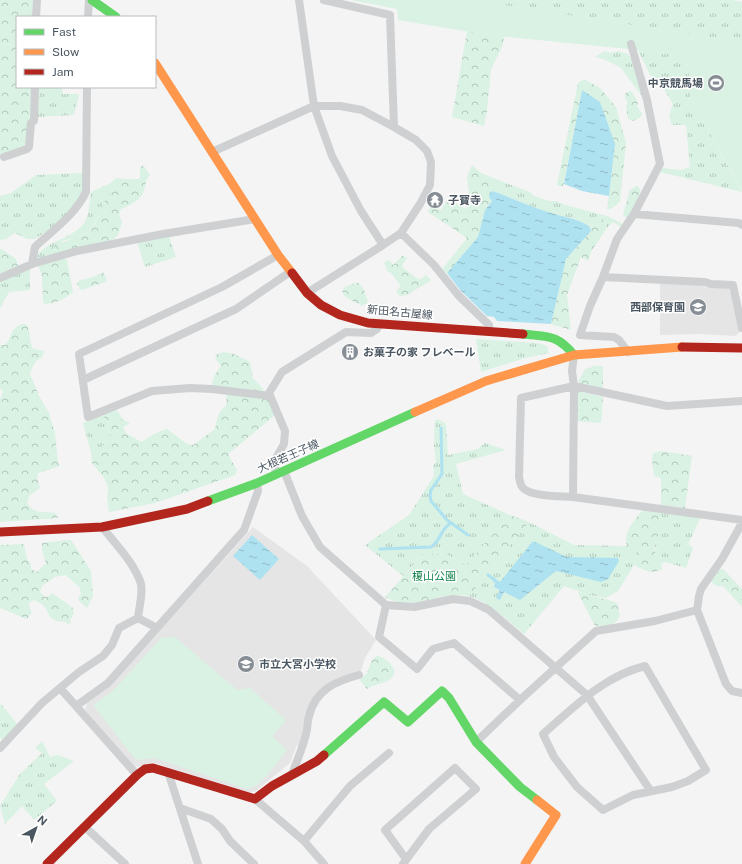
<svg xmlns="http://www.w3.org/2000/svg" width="742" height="864" viewBox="0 0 742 864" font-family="'Public Sans','Noto Sans JP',sans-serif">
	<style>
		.education { fill: #e6e5e6 }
		.grass { fill: url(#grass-tufts) }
		.forest { fill: url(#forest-crowns) }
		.garden { fill: #d9f2e3 }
		.water { fill: url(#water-ripples) }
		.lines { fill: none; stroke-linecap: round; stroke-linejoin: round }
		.stream { stroke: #aee2f0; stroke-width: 3 }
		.street { stroke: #ced0d2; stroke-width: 8 }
		.fast { stroke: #63d668; stroke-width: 9 }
		.slow { stroke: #ff974d; stroke-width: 9 }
		.jam { stroke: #b3261e; stroke-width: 9 }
		.labels { text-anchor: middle; stroke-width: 3; stroke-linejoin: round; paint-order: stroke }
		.poi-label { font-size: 11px; font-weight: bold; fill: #4a5661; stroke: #fff; text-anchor: start }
		.street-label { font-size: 11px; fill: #4a5661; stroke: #fff }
		.park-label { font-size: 11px; fill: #17864f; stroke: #fff }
	</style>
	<defs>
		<pattern id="grass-tufts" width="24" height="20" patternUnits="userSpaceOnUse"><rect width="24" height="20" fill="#d9f2e3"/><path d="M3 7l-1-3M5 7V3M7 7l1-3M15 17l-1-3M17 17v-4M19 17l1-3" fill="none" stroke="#b2c7bb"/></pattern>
		<pattern id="forest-crowns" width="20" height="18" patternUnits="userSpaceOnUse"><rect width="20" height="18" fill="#d9f2e3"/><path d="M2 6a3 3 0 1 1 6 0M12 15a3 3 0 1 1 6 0" fill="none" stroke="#b2c7bb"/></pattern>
		<pattern id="water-ripples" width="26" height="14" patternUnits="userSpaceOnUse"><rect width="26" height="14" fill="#aee2f0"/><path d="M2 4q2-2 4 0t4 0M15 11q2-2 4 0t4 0" fill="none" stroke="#90bac6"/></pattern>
	</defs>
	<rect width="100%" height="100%" fill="#f4f4f4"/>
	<path class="education" d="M660,282l42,2 3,3h23l4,4 8,40 -4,5 -37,-2 -39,1z
		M253,527l54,39 69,74 -11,18 -4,13 -1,2 -42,20 -18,54 -3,-2 -7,18 -34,28 -10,2 -94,-31 -1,3 -18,2 -48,-57 2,-7 22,-16z"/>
	<path class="grass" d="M469,0h263l10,2v40z
		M638,50l46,6 5,14 1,27 52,95 -82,-20 3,-4 18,2 9,-3 -4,-42h-14l-3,-9 4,-12 -15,-24 -6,-1z
		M605,51l5,2 8,-2 10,3 4,7 12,38 -23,-31 -15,-8 -11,-3z
		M39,87h23l1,7h16l-5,21 -36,2z
		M84,173v10l-3,12 -19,26 -27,18h-8l-12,-6 -9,6 -6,1v-44l11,-3 25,-18z
		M116,178l11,1 -21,21 -10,21 -6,9 -15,9 -11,1 -5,5 -9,4v9l-11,3 -2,-3c4,-16 37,-19 47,-35 6,-9 5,-20 7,-31l20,-9z
		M493,178l37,14 4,4 15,5h7l9,4 42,11 16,8 -2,3 -8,-5 -6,6v-5l-3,-3 -12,3 -2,4c-10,-8 -23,-9 -35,-13 -21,-6 -41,-15 -62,-23z
		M169,236l7,21 -31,10 -7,-22v-5z
		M30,267v23l-21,2 -9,16v-28z
		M476,339l62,4 9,3 2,7 -24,5 -44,14z
		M106,413l1,14 4,9 -8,10 -12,7 -8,-30z
		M437,419l8,4 1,3 2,29 30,-6 7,-6 21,7 -50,14 7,30 47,21 -45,51 -17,-11 -24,-2 -21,23 -38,-31 44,-30 25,-39 -1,-10 3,-4 -2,-16 1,-25z
		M659,512l42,5 -13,27 5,4 -7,20 -21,-6 -3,2 -6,-8 -1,-10 6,-24z
		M529,522l45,23 53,1 10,4 -3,15 -16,26 -12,7 -17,-3 -25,-9 -40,48c-17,-14 -33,-31 -55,-38z
		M1,704l17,21 -15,16 -3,-4v-31z
		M42,741l8,16 8,-2 16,6 -30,23 13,17 -23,19 -12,-14 -17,18 -5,-18 20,-32 22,-21 -7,-5z"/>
	<path class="forest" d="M0,0h33l-1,17h-15v70h14v32l-6,28 -25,8z
		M467,31l37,5 -1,9 -12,24 -4,42 -3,15 -32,-9z
		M584,79l16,9 16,19 10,36 -6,58 -6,6 -7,3 8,-66 -33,-54 -19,97 -6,-2 21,-102z
		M629,91l3,1 6,10 -1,4 5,8 -1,3 -8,4 -5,-2 -2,-14 2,-2 -3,-5v-4z
		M472,165l9,8 12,5v13l-3,1 2,9 -7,9 -7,27 -31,36 -5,-4 25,-31 -39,-26 1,-3 4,-2 8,3 5,-8 4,-2 16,9 3,-19 -2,-13z
		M142,166h2l6,9c-5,5 -4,9 -6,15 -2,10 -14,15 -23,19l-2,6 3,7 -4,13 -4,4 -37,10 -27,9 -3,-5c7,-12 31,-13 42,-22 9,-7 11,-21 16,-30 4,-7 16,-16 22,-22h11l2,-1v-11z
		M636,186h2c7,7 -5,26 -11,32l-3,-2 -1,-2 5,-17 1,-7 5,-2z
		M599,218l5,2 3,3v5l-15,22 -4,11 -7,-4 -14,38 4,35 -20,-6 15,-65 25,-28c-1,-7 2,-10 8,-13z
		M0,248l16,11 3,9 -19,6z
		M402,256h2l3,2 -5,7 1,3 15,11h3l5,-4 5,5 -1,1 -23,14 -7,1 -3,-3v-3l3,-3v-2l-9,-12 -4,-2 -3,-9 5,-2 4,5z
		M64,258l3,2 6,32c-10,8 -15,11 -28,12l-2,-2 -1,-26 -4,-11z
		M103,272l4,8 -2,2 -23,8 -2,-1 -3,-5 3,-4c7,-1 17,-4 23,-8z
		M355,283h4l5,7 4,12 -2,2 -4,2 -13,-7 -5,-4 -2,-4 3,-4z
		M23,324l4,1c4,9 2,16 6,24l11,2 -2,6c-7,3 -10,10 -12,17l9,22 10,17 6,20 3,30 2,3 -22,7 -1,5 3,10 -10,7 -3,7c6,13 16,9 28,11l3,5 -58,4v-123l3,-7 -3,-4v-43h5c9,-9 3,-16 18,-21z
		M224,352l10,2 16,8 3,16 11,12 -2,2 -49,-7 -1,-1 2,-8 7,-10 -6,-8 2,-4z
		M595,366h8v23l-21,-4 -4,-3 7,-13z
		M576,391l27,6 -2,26 -25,-2z
		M227,393l42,6 6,15 -2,3 -45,37 9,16 -2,5 -80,28 -46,9 -2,-16 1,-5v-4l-4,-9 -12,-15 -1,-10 12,-7 8,-10 -7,-18 2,-5 9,-4 5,5 2,5 8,4 -7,4 3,6 15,9 15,-9 11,-4 20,15 6,1 22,-16c2,-9 3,-18 11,-23z
		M662,451l30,5 -7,52 -24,-3v-27l-7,-2 -2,-16 1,-7z
		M643,510l16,2c6,10 -2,23 -4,34 -2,9 7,14 7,23 -10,6 -18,1 -28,-4l3,-15 -10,-4c-5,-13 8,-27 16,-36z
		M510,515l19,7 -60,74c-31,-6 -53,17 -84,1l39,-44 24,2 17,11z
		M67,540h4l20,31 2,25 -6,12 -8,-7 -1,-3 3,-4 -1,-6 -14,-13 -11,2 -13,9 -2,6 5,5 4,-1 3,-3 21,15 1,5 -4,7 1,3 -3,1 -2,-2c-5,-1 -10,0 -13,-3 -7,-4 -3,-11 -15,-17 -4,-2 -5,-2 -9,1l1,6 2,3 -5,7 -27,-11v-63l24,-1 3,15 4,5v5l6,3 9,-9 -4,-12v-8z
		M720,569h3l19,20v18l-19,-21c-6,1 -8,-1 -13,-5z
		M579,592c12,4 26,6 38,11l3,13c-8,12 -12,10 -25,10l-17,-33z
		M377,656c8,1 15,8 18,16 -6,14 -16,9 -28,17l-7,-9 7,-7 5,-13z"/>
	<path class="garden" d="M351,0h118l273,42v149l-52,-94 -1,-27 -5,-14 -46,-6 -150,-15 -90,-15 -1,-11z
		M175,637l62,53 13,-2 36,32 -14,16 15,14c-11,13 -23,35 -40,39l-93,-31 -18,2 -43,-55 20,-14 48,-53z"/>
	<path class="water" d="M582,90l18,12 15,42 -6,52 -27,-5 -18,-7z
		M493,191c21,8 41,17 62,23 12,4 25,5 35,13l1,4 -25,28 -15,65 -54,-3 -3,-4 -7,-1 -26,-25 -14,-18 31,-36 7,-27 7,-9 -3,-4 1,-5z
		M252,535l27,24 -19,21 -27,-24z
		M533,541l34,16 51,1 1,3 -11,18 -7,3 -45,-11 -36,29 -16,-8 -4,8 -4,-2 4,-8 -6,-3 1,-4 -3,-3 2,-2 6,4z"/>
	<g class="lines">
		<path class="stream" d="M441,428l1,46 -11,16 -1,5 1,6 16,19 21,15
			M380,549l51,-2c10,-6 9,-18 20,-24
			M488,575l7,5"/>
		<path class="street" d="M299,0l15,106 18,50 29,55 22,34 -76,48
			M36,17l1,-17
			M88,17l1,-17
			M212,152l102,-46h26l22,4 32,17 -4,-112 -66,-15
			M4,157l23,-8 2,-2 2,-24 3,-2 1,-34
			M634,214l105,9 3,2
			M401,233l33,32 25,31 30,29v6
			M383,245l18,-12 19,-29 10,-19 1,-23 -4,-11 -11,-11 -22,-13
			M32,264l3,-17c18,-17 40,-32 51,-55l1,-105
			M603,277l102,5 6,2 22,1 9,43
			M0,278l32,-14 45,-13 86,-17 92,-15
			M628,352l-9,-12 -5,-3 -34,-2 10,-29 13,-29 14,-38 17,-25 26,-50 -13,-64 -16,-56
			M574,355l-2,16 2,15 -1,111 169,23
			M83,380l153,-71 54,-37
			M270,396l-58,-7 -22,-1 -38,3 -64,26 -9,-63 143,-67 56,-32
			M284,471l18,45 18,31 66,58 28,2 39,-8 17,2 19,9 98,85 63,95
			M276,474l-1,-14 9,-16 1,-13 -16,-38 13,-21 64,-40 25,1 6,-4 3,-5
			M573,497c-12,-1 -41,0 -50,-9 -3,-3 -3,-7 -4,-11l2,-79 53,-12 93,20 75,-5
			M386,605l-7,32 38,32 16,-20 21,-6 66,57
			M697,610l29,74 6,7 10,2
			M138,618l19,10
			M645,666l61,104 -18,11 -16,6 -39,8 -30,15 -26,-23 -23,-30 -11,-23c31,-27 61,-58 102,-68z
			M60,688l77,87
			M76,706l32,-23 136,-153 14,-39 -1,-8
			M476,742l44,-42 76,-69 59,-10 42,-11 2,-14 2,-7 21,-30 20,-36
			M0,748l42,-45 37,-31 24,-16 9,-11 7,-17 19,-10c1,-11 5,-23 3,-34 -6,-20 -26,-41 -39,-57
			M168,772l30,92
			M292,775c4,-13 11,-27 14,-41 2,-6 1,-12 3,-18 6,-26 27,-35 50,-41
			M255,799l49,42
			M180,808l31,11 11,10 8,12 24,23
			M85,827l40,37
			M324,864l-20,-23 46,-55 39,-33
			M403,864l26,-35 47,-40 -21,-21 -70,62 21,29"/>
		<path class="fast" d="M92,0l24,17
			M523,334c25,3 34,0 51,21
			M208,501l49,-18 158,-71
			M324,755l60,-53 24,20 34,-31 7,7 27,44 44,45 17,13"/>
		<path class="slow" d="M155,63l123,192 14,18
			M415,412l71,-31 88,-26 108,-8
			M525,864l31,-49 -19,-15"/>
		<path class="jam" d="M292,273l15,20 14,12 19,10 28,8 155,11
			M682,347l60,1
			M0,532l102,-5 85,-18 21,-8
			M47,864l90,-89 8,-6 8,-1 102,31 17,-13 45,-25 7,-6"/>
	</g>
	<defs>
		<g id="stadium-disc" transform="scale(0.9)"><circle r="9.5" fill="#868d94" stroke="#fff"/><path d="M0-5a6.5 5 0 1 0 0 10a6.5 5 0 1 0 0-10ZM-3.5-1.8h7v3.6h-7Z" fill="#fff"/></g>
		<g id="temple-disc" transform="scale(0.9)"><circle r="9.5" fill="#868d94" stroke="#fff"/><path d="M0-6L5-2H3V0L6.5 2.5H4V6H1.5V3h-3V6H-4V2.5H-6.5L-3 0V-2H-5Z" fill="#fff"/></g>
		<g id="school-disc" transform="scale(0.9)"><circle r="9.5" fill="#868d94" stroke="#fff"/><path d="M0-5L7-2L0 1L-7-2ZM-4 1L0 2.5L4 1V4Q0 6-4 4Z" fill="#fff"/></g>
		<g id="building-disc" transform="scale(0.9)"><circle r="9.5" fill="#868d94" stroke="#fff"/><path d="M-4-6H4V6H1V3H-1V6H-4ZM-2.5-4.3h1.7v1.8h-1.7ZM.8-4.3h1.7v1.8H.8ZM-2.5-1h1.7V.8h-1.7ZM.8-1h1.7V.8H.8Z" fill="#fff"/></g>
	</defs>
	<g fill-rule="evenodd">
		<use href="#stadium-disc" x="716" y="83"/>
		<use href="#temple-disc" x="435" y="200"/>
		<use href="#school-disc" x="698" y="307"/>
		<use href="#building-disc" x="350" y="352"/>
		<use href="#school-disc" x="246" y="664"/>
	</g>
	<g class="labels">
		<g class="poi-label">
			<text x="703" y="87" text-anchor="end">中京競馬場</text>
			<text x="448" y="204">子寶寺</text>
			<text x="685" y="311" text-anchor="end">西部保育園</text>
			<text x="363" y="356">お菓子の家 フレベール</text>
			<text x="259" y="668">市立大宮小学校</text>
		</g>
		<g class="street-label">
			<text transform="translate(400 312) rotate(5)" y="4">新田名古屋線</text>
			<text transform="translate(288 456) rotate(-24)" y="4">大根若王子線</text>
		</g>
		<g class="park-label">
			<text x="434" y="580">榎山公園</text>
		</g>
	</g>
	<rect x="16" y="16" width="140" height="72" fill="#ffffff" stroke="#b7bbc0"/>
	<rect x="24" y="29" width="20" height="6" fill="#63d668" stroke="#b7bbc0"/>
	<text x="52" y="36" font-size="12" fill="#4a5661">Fast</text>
	<rect x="24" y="49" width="20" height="6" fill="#ff974d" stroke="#b7bbc0"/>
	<text x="52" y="56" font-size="12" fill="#4a5661">Slow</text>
	<rect x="24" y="69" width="20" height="6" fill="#b3261e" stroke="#b7bbc0"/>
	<text x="52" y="76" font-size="12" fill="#4a5661">Jam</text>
	<g transform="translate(36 828) rotate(40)" stroke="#ffffff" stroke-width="3" paint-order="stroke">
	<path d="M0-3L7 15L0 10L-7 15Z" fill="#4a5661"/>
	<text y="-6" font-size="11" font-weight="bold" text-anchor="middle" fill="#4a5661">N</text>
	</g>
</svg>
